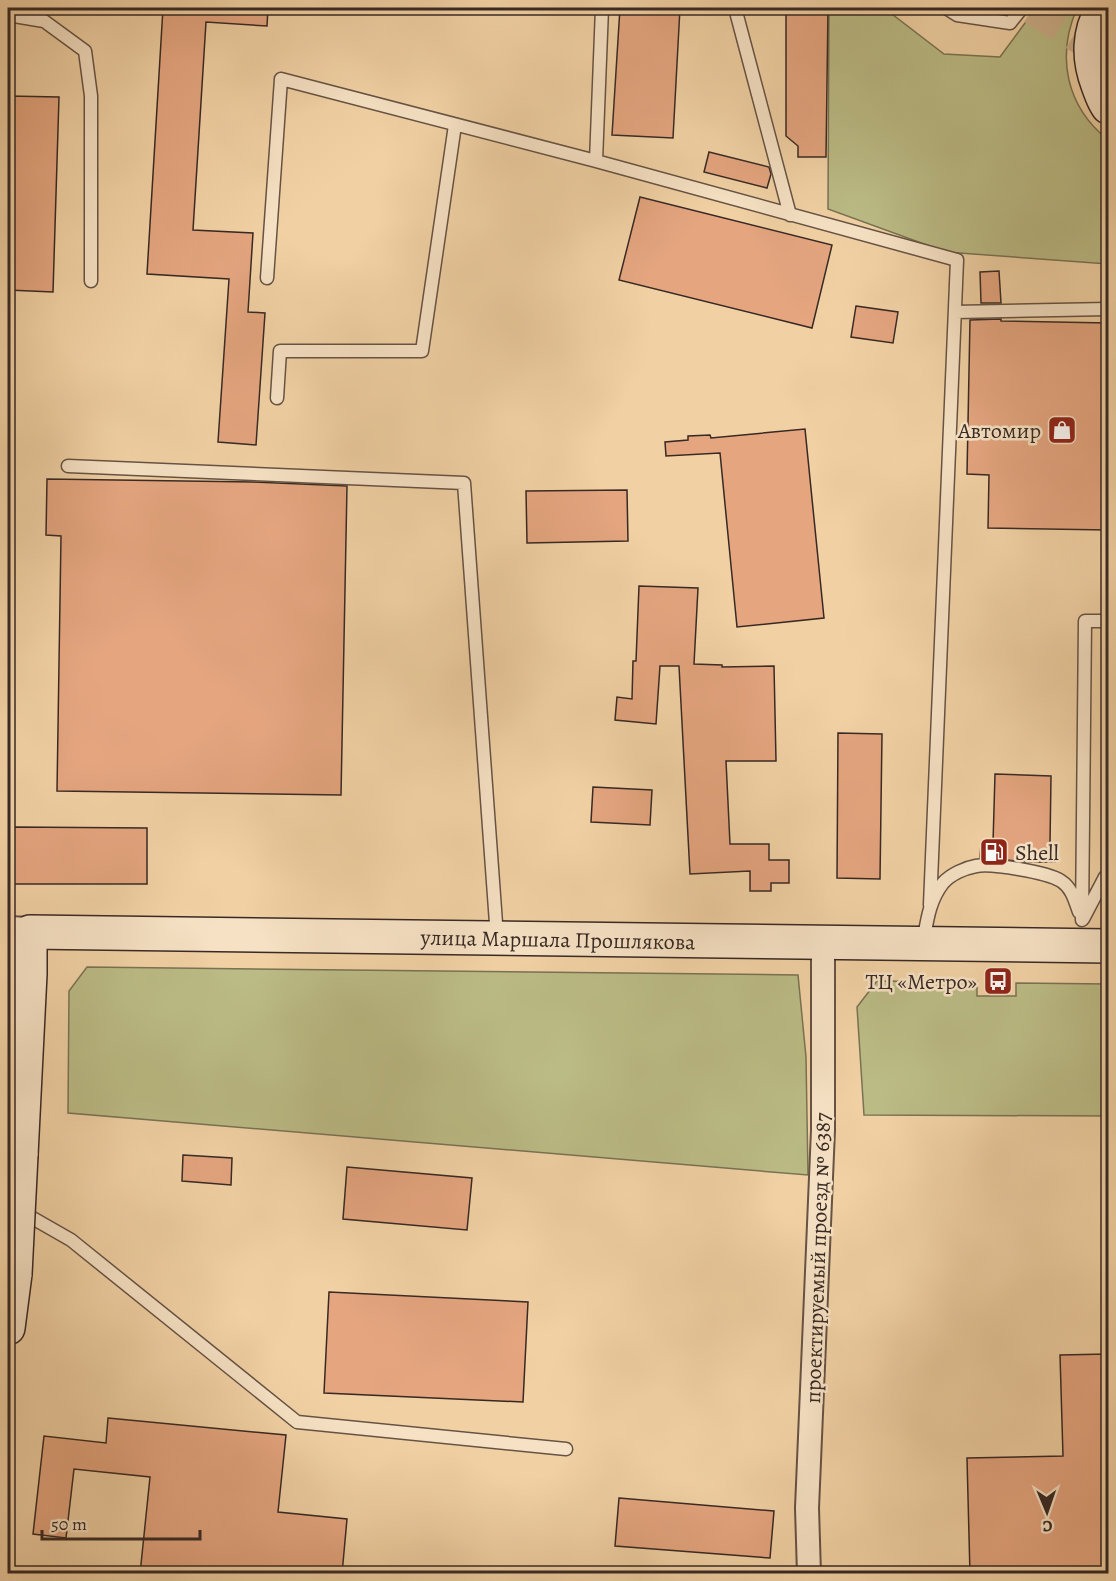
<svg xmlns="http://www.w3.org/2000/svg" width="1116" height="1581" viewBox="0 0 1116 1581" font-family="Alegreya,serif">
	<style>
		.green { fill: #bbbb85; stroke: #797254; stroke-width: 1.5 }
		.building { fill: #e4a57f; stroke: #372924; stroke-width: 1.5 }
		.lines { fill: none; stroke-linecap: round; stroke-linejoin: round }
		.primary-tunnel { stroke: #ccaf8a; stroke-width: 33; stroke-dasharray: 33 16; stroke-linecap: butt }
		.service-casing { stroke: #665344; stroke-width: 15 }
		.minor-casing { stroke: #665344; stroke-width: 26 }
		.tertiary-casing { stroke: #665344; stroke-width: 32 }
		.secondary-casing { stroke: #372924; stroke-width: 36 }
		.service { stroke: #f6e1c4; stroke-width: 12 }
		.minor { stroke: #f6e1c4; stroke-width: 22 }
		.tertiary { stroke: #f6e1c4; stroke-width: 28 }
		.secondary { stroke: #f6e1c4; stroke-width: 33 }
		.secondary-bridge-casing { stroke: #372924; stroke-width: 36; stroke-linecap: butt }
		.secondary-bridge { stroke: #f6e1c4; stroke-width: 33 }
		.labels { text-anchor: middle; stroke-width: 5; stroke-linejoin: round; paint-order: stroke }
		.poi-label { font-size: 22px; fill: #372924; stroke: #f6e1c4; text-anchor: end }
		.street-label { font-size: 22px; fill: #372924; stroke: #f6e1c4 }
	</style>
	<rect width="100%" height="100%" fill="#f1d1a4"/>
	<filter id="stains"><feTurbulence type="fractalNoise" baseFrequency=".00333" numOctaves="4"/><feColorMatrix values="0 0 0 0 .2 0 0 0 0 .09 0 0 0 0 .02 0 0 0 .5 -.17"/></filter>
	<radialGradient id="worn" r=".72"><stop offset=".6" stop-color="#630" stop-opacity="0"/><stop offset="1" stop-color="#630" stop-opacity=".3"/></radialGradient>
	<path class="green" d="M829,8h55l60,46 56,3 36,-49h41c-21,49 -11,98 31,132v124l-162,-12 -118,-43z
		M87,967l711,8 8,82 2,118 -740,-62 1,-122z
		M877,981l100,1v14h39v-13l92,1v132l-244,-1 -7,-108z"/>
	<path class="building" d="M163,8h105l-1,18 -61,-4 -13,208 60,3 -5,79 17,1 -9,132 -38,-3 11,-163 -82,-5z
		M620,8h60l-7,130 -61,-3z
		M786,8h42l-2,149h-28v-11l-12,-10z
		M8,96l51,1 -6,195 -45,-2z
		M709,152l60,15 2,7 -4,14 -63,-16z
		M640,197l192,48 -20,83 -193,-48z
		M999,271l2,32h-20l-1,-31z
		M856,306l42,6 -5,31 -42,-6z
		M1001,319v2l107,2v207l-120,-2 1,-53 -22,-1 3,-154z
		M805,429l19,189 -87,9 -17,-174 -54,3 -1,-14 23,-2v-4l22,-1 1,3z
		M47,479l206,3 94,4 -6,309 -284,-4 4,-255 -15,-1z
		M627,490l1,51 -101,2 -1,-52z
		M639,586l59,2 -4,76 28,1v2l52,-1 2,95h-50l4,83h39v16h20v23h-18v8h-21v-20l-60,3 -11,-208h-19l-4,58 -41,-4 2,-23 15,2 1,-38h3z
		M838,733l44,1 -2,145 -43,-1z
		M995,774l56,2 -1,68h5v18h-30l-45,-5 1,-14h12z
		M593,787l59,3 -2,35 -59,-3z
		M13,827l134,1v56h-134z
		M183,1155l49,3 -1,27 -49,-4z
		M347,1167l125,11 -5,52 -124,-11z
		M329,1292l199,10 -5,100 -199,-9z
		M1108,1354v220h-138l-3,-116 96,-2 -3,-101z
		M108,1418l178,17 -8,77 69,7 -5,55h-202l10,-97 -76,-8 -8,69 -33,-4 11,-98 62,7z
		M619,1498l155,13 -4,47 -155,-12z"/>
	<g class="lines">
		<path class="primary-tunnel" d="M1033,8l75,47"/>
		<g class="service-casing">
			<path id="service" d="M602,8l-6,153 361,99 -27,645
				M735,8l55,207
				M946,8l11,7 53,8 12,-15
				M8,15l36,6 41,30 6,45v185
				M267,278l14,-199 315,82
				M955,312l153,-3
				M277,398l3,-47h142l33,-226
				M68,466l396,17 33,454
				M1083,919l22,-42 3,-2
				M1082,920l3,-299h23
				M923,943c4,-22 6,-42 20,-60 8,-9 22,-15 33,-17 15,-3 71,6 85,15 11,7 14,20 18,31
				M22,1212l49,28 226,182 269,27"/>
		</g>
		<g class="minor-casing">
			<path id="minor" d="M809,1574l-2,-66 16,-378v-187"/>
		</g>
		<g class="tertiary-casing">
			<path id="tertiary" d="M8,931l22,1"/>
		</g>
		<g class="secondary-casing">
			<path id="secondary" d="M1103,8c-15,24 -15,51 -5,77 3,8 5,15 10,22
				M21,1155l9,-181v-42l1078,14
				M8,1328l7,-54"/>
		</g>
		<use href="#service" class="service"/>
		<use href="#minor" class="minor"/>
		<use href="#tertiary" class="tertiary"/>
		<use href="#secondary" class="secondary"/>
		<g class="secondary-bridge-casing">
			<path id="secondary-bridge" d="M15,1274l6,-119"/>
		</g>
		<use href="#secondary-bridge" class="secondary-bridge"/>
	</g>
	<defs>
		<g id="shop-square" transform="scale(1.5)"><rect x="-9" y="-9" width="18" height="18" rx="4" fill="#8f2418" stroke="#f6e1c4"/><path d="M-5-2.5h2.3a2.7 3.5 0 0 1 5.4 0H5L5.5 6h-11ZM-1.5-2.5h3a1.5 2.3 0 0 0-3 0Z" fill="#fff"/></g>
		<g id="fuel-square" transform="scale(1.5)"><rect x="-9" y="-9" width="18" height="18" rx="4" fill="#8f2418" stroke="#f6e1c4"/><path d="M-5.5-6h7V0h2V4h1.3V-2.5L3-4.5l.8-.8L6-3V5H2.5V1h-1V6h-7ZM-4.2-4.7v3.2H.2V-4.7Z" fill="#fff"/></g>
		<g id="bus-square" transform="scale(1.5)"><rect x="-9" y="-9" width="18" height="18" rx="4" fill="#8f2418" stroke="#f6e1c4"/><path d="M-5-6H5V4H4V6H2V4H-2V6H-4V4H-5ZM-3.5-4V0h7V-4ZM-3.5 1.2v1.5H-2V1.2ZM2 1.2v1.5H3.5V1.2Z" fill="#fff"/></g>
	</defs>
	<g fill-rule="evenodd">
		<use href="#shop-square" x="1062" y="430"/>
		<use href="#fuel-square" x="994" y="852"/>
		<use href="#bus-square" x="998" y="981"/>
	</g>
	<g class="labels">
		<g class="poi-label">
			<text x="1041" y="438">Автомир</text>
			<text x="1015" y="860" text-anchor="start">Shell</text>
			<text x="977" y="989">ТЦ «Метро»</text>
		</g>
		<g class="street-label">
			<text transform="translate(558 939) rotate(1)" y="8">улица Маршала Прошлякова</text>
			<text transform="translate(817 1258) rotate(-88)" y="8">проектируемый проезд № 6387</text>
		</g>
	</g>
	<rect width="1116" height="1581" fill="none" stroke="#f1d1a4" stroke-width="30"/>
	<rect x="9" y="9" width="1098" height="1563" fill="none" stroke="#372924" stroke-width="3"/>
	<rect x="15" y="15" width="1086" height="1551" fill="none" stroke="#372924" stroke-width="1.5"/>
	<g transform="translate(1047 1512) rotate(178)" stroke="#f6e1c4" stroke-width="4.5" paint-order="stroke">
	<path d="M0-4.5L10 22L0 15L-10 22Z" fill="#372924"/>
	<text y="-9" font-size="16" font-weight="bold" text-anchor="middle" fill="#372924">С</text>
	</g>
	<path d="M42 1530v9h158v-9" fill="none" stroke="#372924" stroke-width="3"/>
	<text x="51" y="1530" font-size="18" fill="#372924" stroke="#f6e1c4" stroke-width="4.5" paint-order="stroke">50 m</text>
	<rect width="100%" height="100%" filter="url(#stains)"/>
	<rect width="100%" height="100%" fill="url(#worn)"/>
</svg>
